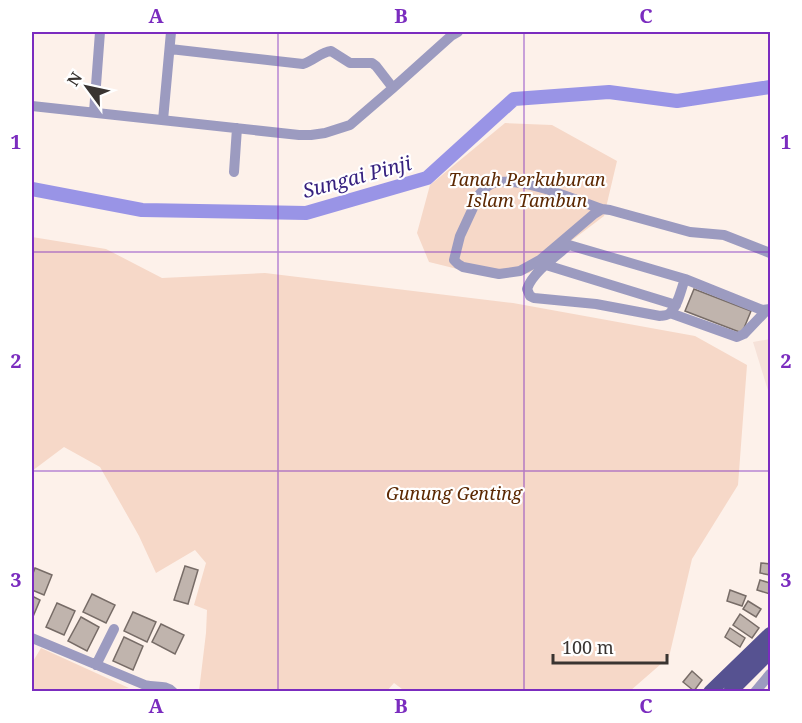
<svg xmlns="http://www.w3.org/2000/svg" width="802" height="723" viewBox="0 0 802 723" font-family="'Noto Serif',serif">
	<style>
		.built { fill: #f6e2d9 }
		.green { fill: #f6d8c8 }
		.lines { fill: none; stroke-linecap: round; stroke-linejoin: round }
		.river { stroke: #9994e6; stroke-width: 14 }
		.building { fill: #c0b4ad; stroke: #776c67; stroke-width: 1.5 }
		.minor { stroke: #9c9bc0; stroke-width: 10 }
		.major { stroke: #565291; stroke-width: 14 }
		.grid { fill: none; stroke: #7b2cbf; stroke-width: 1.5; stroke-opacity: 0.55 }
		.labels { text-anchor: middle; stroke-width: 4.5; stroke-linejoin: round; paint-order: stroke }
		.park-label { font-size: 18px; font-style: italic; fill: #5c2802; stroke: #fff }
		.water-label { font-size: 20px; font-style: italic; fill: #36217f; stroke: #fff }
		.neatline { fill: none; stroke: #7b2cbf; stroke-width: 2 }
		.grid-label { font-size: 20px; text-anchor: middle; font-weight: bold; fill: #7b2cbf }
	</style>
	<rect width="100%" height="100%" fill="#fdf1ea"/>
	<path class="built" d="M770,339v58l-17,-55z"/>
	<path class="green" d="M505,123l47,2 65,36 -13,55 -75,57 -35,5 -65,-16 -12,-29 13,-48z
		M32,237l74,12 56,29 103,-5 248,30 182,33 52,29 -9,120 -46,74 -23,98 -39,34 -224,1 -12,-9 -8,9 -187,-1 7,-58 1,-23 -13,-5 12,-42 -11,-13 -39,23 -17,-37 -39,-69 -36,-20 -32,24z
		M41,648l88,40 -37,4 -60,-1v-28z"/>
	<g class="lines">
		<path class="river" d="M32,189l110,21 164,3 121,-35 87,-79 95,-7 68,9 93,-14"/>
	</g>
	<path class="building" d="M694,289l57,22 -9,22 -57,-22z
		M761,563l9,1v11l-10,-2z
		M185,566l13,4 -10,34 -14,-4z
		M35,568l17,7 -8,20 -12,-5v-14z
		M760,580l10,3v11l-13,-4z
		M730,590l16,6 -4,10 -15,-5z
		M92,594l23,11 -9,18 -23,-11z
		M32,596l8,4 -8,19z
		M748,601l13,8 -5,8 -13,-8z
		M57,603l18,8 -11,24 -18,-8z
		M133,612l23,10 -9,20 -23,-11z
		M740,614l19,14 -7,10 -19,-13z
		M81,617l18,10 -12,24 -19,-10z
		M161,624l23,11 -9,19 -23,-12z
		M730,628l15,10 -5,9 -15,-10z
		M124,637l19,9 -10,24 -20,-9z
		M692,671l10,9 -8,11 -11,-9z"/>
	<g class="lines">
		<path class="minor" d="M170,49l133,15c10,-3 18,-12 28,-13l19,12h22l4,3 17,22
			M32,106l267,29h12l14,-2 25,-8 43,-37 58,-52 7,-4
			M94,112l6,-80
			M163,120l8,-88
			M234,172l3,-44
			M602,209c-30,-10 -72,-30 -104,-27 -8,1 -14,6 -19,13l-19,41 -6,24 4,4 5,3 36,7 21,-3 20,-11 54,-46 8,-5 8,1 80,22 34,3 46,18
			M546,265l130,40
			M685,279c-4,10 -7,27 -15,34 -3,3 -6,2 -10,3l-64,-12 -62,-6 -4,-2 -3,-7c5,-16 29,-33 42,-44l116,34 77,31 8,-1
			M670,313l67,24 7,-3 22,-23
			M32,638l113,47c11,3 20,-1 28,7
			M96,665l18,-36
			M755,692l15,-18"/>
		<path class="major" d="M710,692l60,-58
			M730,692l40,-40"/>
	</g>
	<path class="grid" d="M278,32v660M524,32v660M32,252h738M32,471h738"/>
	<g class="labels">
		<g class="park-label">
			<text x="527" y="186">Tanah Perkuburan<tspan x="527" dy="21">Islam Tambun</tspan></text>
			<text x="454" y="500">Gunung Genting</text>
		</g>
		<g class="water-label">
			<text transform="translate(357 177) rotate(-15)" y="7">Sungai Pinji</text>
		</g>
	</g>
	<rect width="802" height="723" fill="none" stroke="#ffffff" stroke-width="66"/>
	<g transform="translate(87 87) rotate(303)" stroke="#ffffff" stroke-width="4.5" paint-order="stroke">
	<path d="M0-4.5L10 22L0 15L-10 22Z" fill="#393431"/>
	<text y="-9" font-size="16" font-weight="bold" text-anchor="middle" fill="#393431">N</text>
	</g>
	<path d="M553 654v9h114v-9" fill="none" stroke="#393431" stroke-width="3"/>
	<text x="562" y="654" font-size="18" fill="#393431" stroke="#ffffff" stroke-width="4.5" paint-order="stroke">100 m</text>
	<rect x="33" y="33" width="736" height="657" class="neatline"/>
	<g class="grid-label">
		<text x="156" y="23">A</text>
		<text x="401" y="23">B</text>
		<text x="646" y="23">C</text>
		<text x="16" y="149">1</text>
		<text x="786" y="149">1</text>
		<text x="16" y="368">2</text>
		<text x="786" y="368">2</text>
		<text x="16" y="587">3</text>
		<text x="786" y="587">3</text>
		<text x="156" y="713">A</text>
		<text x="401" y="713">B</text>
		<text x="646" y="713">C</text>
	</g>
</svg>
